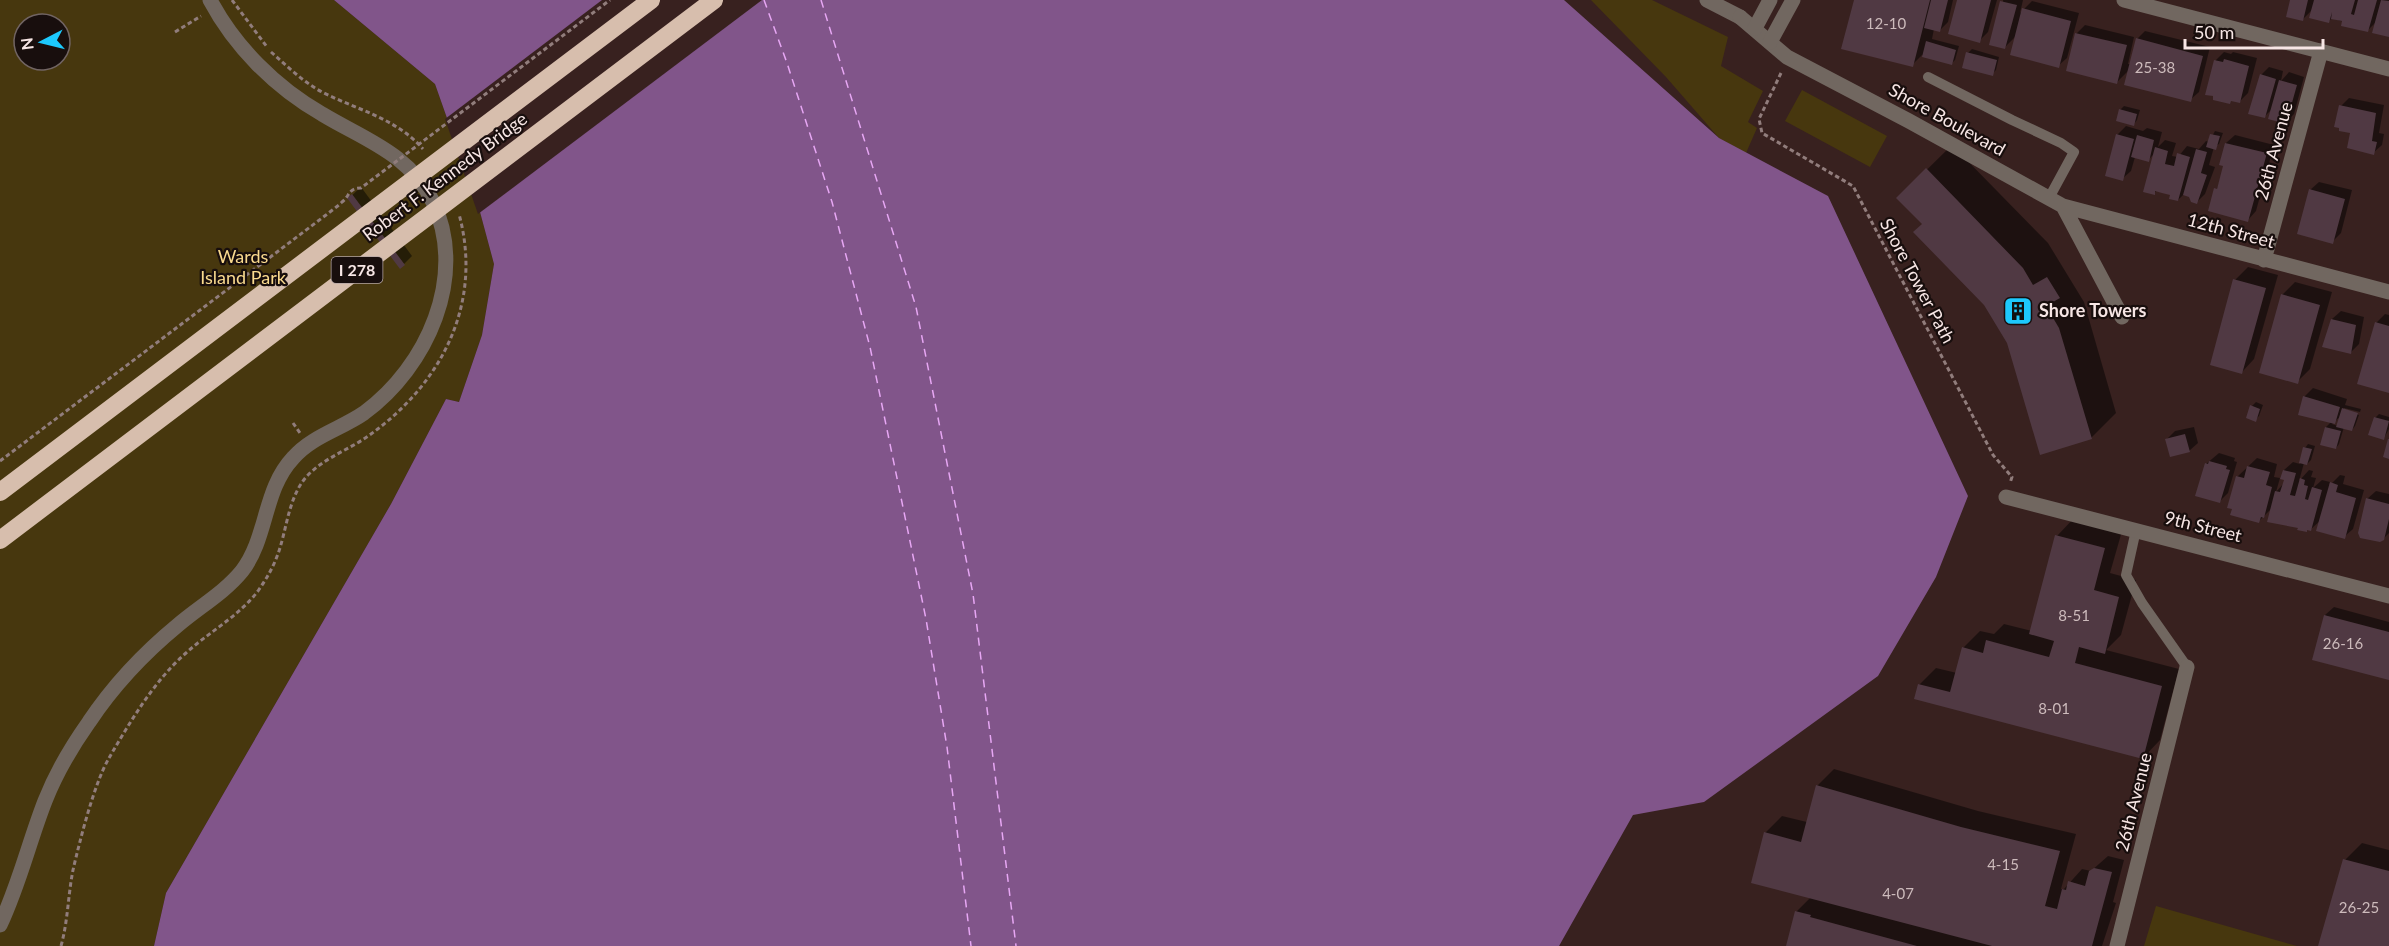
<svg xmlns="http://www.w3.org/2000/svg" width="2389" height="946" viewBox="0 0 2389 946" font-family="Lato,sans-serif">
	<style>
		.green { fill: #47370e; fill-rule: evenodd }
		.water { fill: #81558a }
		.pier { fill: #38211f }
		.shadow { fill: #0007; fill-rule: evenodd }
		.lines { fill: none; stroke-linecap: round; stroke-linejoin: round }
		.ferry { stroke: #e7a7f4; stroke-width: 1.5; stroke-dasharray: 8 6; stroke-linecap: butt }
		.building { fill: #503943 }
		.path { stroke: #917d7c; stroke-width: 3; stroke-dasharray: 4.5 3; stroke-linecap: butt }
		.service { stroke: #716760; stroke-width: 10 }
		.pedestrian { stroke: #716760; stroke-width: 15 }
		.minor { stroke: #716760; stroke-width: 15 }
		.tertiary { stroke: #716760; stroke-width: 15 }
		.path-bridge { stroke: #917d7c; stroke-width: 3; stroke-dasharray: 4.5 3; stroke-linecap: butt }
		.motorway-bridge { stroke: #d7bead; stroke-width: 18 }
		.labels { text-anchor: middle; stroke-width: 4.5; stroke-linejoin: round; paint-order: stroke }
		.number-label { font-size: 15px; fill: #cdbbbc }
		.shield { fill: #180e0d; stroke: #b4a5a4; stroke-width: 1.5 }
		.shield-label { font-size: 16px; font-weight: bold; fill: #f7e6e5 }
		.street-label { font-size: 18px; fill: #f7e6e5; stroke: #180e0d }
		.park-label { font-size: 18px; fill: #fada8e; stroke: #180e0d }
		.poi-label { font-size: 18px; font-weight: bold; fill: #f7e6e5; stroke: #180e0d; text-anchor: start }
	</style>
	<rect width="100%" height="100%" fill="#38211f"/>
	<path class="green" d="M0,0h334l101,84 45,128 14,52 -12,71 -23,67 -13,-3 -55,105 -225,389 -12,53h-154zM24,24h36v36h-36z
		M1591,0h61l76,37 -7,29 42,25 -15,31 9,6 -11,25 -27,-15 -53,-61z
		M1802,90l85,46 -17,31 -85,-46z
		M2156,906l141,40h-153z"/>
	<path class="water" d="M334,0h1230l155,138 109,58 140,300 -32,81 -58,99 -174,126 -71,13 -74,131h-1405l12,-53 225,-389 55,-105 13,3 23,-67 12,-71 -14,-52 -45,-128z"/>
	<path class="pier" d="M602,0h160l-284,214 -33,-95z"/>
	<path class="shadow" d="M1855,0h98l-5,22 -9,9 -5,-2 -2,10 27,7 -4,14 -4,4 -29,-9 -10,10z
		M1959,0h38l-9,32 -9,9z
		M2003,0h20l-3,13 12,-12 47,12 -12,45 -9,8 -42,-30 -11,11z
		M2292,0h97v36l-12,-15 -9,9 -36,-12 -4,4 -15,-13 -11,11z
		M2085,25l49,12 -6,27h2l7,-25 8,-8 65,16 -11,45 -9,8 -61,-30 -12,12 -41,-48z
		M1972,49l27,8 -3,13 -4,4 -24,-21z
		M2224,52l7,2 2,-2 24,6 -9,35 -9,9 -32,-8 9,-34z
		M2269,67l14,4 -2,10 8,-9 15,5 -10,37 -9,9 -12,-15 -9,9 -3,-42z
		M2349,98l35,7 -5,28 5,1 -2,11 -9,8 -21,-21 -11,-26z
		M2124,106l16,4 -3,10 -3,4 -14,-14z
		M2126,126l17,5 4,-3 15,4 -4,15 7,-7 11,3 -4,13 6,1 9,-11 12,3 7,-8 3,1 6,-11 8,2 -4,11 -5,3 -5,18 6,2 -10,27 -8,8 -6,-6 -7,-2 -6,6 -6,-6 -15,-4 -3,3 1,-40 -7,7 -13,-3 -4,14 -9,8 -5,-44z
		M2235,135l39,10 -18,66 -8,9 -38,-10 15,-45 1,-22z
		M1952,145l96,98 36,59 32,111 -25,25 -83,-96 -23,-38 -61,-80 -26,-26z
		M2319,182l33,8 -11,43 -9,9 -22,-52z
		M361,187l51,69 -8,8 -55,-66z
		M2248,267l30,8 -24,84 -12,13 -7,-92z
		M2295,282l37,10 -22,77 -13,13 -15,-87z
		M2341,311l23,6 -5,27 -9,9 -18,-34z
		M2385,314l4,1v76l-13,-68z
		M2313,388l34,11 -2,6 16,4 -1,3 -16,-4v3l15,4 -4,11 -3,4 -8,-3 -5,17 -3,4 -14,-4 4,-17 6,-6 -32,-7 5,-18zM2341,416l-3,10 -6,-2z
		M2256,402l7,3 -4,11 -4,4 -3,-14z
		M2379,414l10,3v12l-5,9 -9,-20z
		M2194,427l4,16 -9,8 -22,-12 8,-8z
		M2308,444l7,2 -4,14 -4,4 -3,-1 -5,18 10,-11 4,1 -2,6 5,1 -3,10 9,-8 8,2 -1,4 11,-11 5,1 -2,8 21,6 -11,39 -9,8 -23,-17 -10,9 -11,-2 -28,-19 -13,13 -22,-44 20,-19 20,6 -3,13 6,1 -4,14 8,-9v-13l9,-8 7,2 5,-16z
		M2219,453l16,5 -1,3 3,1 -9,31 -8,8 -14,-37z
		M2376,491l13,3v39l-6,6 -16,-40z
		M2074,518l48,13 -12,42 26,7 -15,55 -15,15 73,19 -19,71 -17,18 -224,-73 17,-17 21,5 6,-25 17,-17 14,3 10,-10 28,7 25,-95z
		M2334,607l55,15v57l-64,-64z
		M1834,769l144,42 98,23 -15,55h3l18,-20 9,2 17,-15 16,4 -11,42 3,1 -14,43h-315l9,-34 15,-15 -46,-64 17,-17 25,6 10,-36z
		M2362,843l27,7v96h-69l25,-86z"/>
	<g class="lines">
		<path class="ferry" d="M764,0l23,63 45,139 38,145 56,272 21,128 24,199
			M821,0l95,307 57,287 43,352"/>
	</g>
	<path class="building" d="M1854,0h76l-17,67 -72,-18z
		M1931,0h17l-8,32 -16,-4z
		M1957,0h34l-11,43 -32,-9z
		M2290,0h18l-5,21 -17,-4z
		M2314,0h41l-4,14 3,1 4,-15h19l-9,32 -27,-6 1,-5 -11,-2 1,-7 -3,11 -20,-5z
		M2381,0l8,1v36l-17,-4z
		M2000,1l17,4 -12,44 -16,-4z
		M2022,8l49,13 -12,47 -49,-13z
		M2075,33l52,12 -10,39 -51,-13z
		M2136,38l67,18 -12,46 -67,-17z
		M1926,41l30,9 -4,15 -30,-8z
		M1966,52l31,8 -4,16 -31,-8z
		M2224,59l25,7 -9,37 -9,-2 -1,3 -17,-4v-4l-8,-1 9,-35 9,2z
		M2260,74l16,5 -11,39 -17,-4z
		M2279,80l18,5 -11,39 -18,-5z
		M2339,105l37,8 -4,28 5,1 -3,13 -27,-7 3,-15 -11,-2v-3l-5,-1z
		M2119,109l18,5 -3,12 -18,-5z
		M2116,134l18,5 -11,42 -18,-5z
		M2210,134l10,2 -4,14 -10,-3z
		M2137,135l17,5 -5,22 -18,-5z
		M2225,143l42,10 -19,69 -40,-11 6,-23 3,1 6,-23 -4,-1z
		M2155,147l13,4 -3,13 9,2 3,-13 13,4 -12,44 -9,-2 1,-4 -8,-2 -7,-2v4l-12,-3z
		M2196,149l11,3 -6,21 6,2 -10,29 -6,-2 -2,-5 -6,-2z
		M1926,168l97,100 10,17 14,-8 13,21 -14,8 13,22 33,111 -52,16 -33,-112 -23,-38 -71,-73 9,-8 -26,-26z
		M2309,189l36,10 -12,45 -36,-10z
		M352,194l53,71 -5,4 -53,-71z
		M2233,279l33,9 -24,86 -32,-9z
		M2281,294l39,11 -22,79 -39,-11z
		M2331,319l25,6 -5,29 -29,-7z
		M2375,322l14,4v67l-32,-9z
		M2303,396l37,11 -5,17 -37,-9z
		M2250,405l10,4 -4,13 -10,-4z
		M2342,408l16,5 -6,18 -16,-4z
		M2374,417l15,4 -5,19 -16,-5z
		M2325,427l16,4 -5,18 -16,-4z
		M2185,434l5,18 -20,5 -5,-18z
		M2388,439h1v20l-6,-2z
		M2303,447l9,2 -5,16 -8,-2z
		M2209,461l18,5 -1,3 4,1 -10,33 -25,-7 10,-33 3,1z
		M2247,466l23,6 -4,13 6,2 -8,31 -3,-1 -2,6 -29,-8 2,-6 -5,-1 9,-32 8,2z
		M2283,470l13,3 -6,22 5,1 5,-18 5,2 -1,5 4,1 -3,13 3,1 4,-13 10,3 -11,41 -4,-1v2l-10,-2 1,-2 -31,-6 8,-31 5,1 4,-12 -4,-1z
		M2330,482l8,3 -2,7 20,6 -11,41 -29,-8z
		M2366,498l23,6v15l-5,21 -4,2 -20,-4 -2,-5z
		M2055,535l50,13 -11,42 25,7 -14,57 -26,-7 -4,16 87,23 -19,73 -229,-60 4,-15 32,8 12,-45 21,6 3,-13 63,17 5,-16 -25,-7z
		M2324,615l65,17v48l-77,-20z
		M1816,785l145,42 99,24 -15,55 12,3 5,-20 4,1 2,-9 17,5 4,-15 5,-3 18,4 -20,74h-100l-241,-63 13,-51 37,10z
		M2343,859l46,12v75h-71z
		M1795,911l16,4 -1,2 107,29h-131z"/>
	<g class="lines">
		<path class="path" d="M232,0l35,47
			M175,32l26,-16
			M271,52c16,14 32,30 51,40 35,18 74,26 101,57
			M1781,73l-22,46 3,14 91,53 140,269 19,22 -2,6
			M293,423l7,10
			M61,946c7,-25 7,-51 12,-76 7,-30 21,-86 36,-112 21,-36 45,-77 77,-105 23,-21 53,-37 72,-62 9,-13 16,-25 21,-40 8,-24 10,-55 28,-75 18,-19 44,-27 64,-42 72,-52 112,-132 88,-220"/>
		<path class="service" d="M1928,77l84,43 49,23 13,9 -25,46
			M2136,530l-10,45 16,28 45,64"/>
		<path class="pedestrian" d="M1707,0l33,17"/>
		<path class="minor" d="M2124,0l265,69
			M1740,17l47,40 122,64 154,85 59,111
			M2063,206l326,86
			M2264,260l57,-209
			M2006,497l383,99
			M0,925c19,-40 29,-83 45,-124 11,-28 27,-55 44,-79 24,-36 55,-69 89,-97 21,-18 46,-32 64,-54 26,-34 21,-81 51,-113 19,-22 48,-29 71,-45 63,-46 104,-137 69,-211 -24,-49 -68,-62 -111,-88 -46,-26 -87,-67 -112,-114
			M2117,946l70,-279"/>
		<path class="tertiary" d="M1755,28l15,-28
			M1770,42l23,-42"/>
		<path class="path-bridge" d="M0,461l326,-246c5,-4 11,-8 16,-13 8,-6 6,-14 19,-14l249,-188"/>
		<path class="motorway-bridge" d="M0,492l651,-492
			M0,540l714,-540"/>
	</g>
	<defs>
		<g id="building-square" transform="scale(1.5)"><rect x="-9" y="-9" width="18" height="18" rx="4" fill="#1dc9fd" stroke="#180e0d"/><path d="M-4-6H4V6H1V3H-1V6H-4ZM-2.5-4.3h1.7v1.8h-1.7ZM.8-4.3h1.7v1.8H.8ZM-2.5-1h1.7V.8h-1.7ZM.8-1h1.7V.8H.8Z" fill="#111"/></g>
	</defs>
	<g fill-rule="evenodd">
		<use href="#building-square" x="2018" y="311"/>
	</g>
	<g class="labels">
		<g class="number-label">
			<text x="1886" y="29">12-10</text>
			<text x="2155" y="73">25-38</text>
			<text x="2074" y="621">8-51</text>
			<text x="2343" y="649">26-16</text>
			<text x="2054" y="714">8-01</text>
			<text x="2003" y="870">4-15</text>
			<text x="1898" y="899">4-07</text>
			<text x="2359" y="913">26-25</text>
		</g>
		<rect class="shield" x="331.5" y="257" width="51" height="26" rx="4.5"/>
		<g class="shield-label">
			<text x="357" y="276">I 278</text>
		</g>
		<g class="street-label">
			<text transform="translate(1947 120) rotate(29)" y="6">Shore Boulevard</text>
			<text transform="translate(2274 151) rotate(-75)" y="6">26th Avenue</text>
			<text transform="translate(445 177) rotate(-37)" y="6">Robert F. Kennedy Bridge</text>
			<text transform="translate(2231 231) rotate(15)" y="6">12th Street</text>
			<text transform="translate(1917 281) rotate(62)" y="6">Shore Tower Path</text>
			<text transform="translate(2203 527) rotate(14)" y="6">9th Street</text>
			<text transform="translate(2134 802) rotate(-76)" y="6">26th Avenue</text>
		</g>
		<g class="park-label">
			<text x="243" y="263">Wards<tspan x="243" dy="21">Island Park</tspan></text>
		</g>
		<g class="poi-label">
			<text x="2039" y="317">Shore Towers</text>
		</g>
	</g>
	<g transform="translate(42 42) rotate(263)"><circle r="28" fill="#180e0d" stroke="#716463" stroke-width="1.5"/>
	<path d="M0-4.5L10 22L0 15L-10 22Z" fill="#1dc9fd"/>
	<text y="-9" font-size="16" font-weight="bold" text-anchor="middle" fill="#f7e6e5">N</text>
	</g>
	<path d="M2185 39v9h138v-9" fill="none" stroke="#f7e6e5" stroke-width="3"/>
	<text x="2194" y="39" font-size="18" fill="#f7e6e5" stroke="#180e0d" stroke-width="4.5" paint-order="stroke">50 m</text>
</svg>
